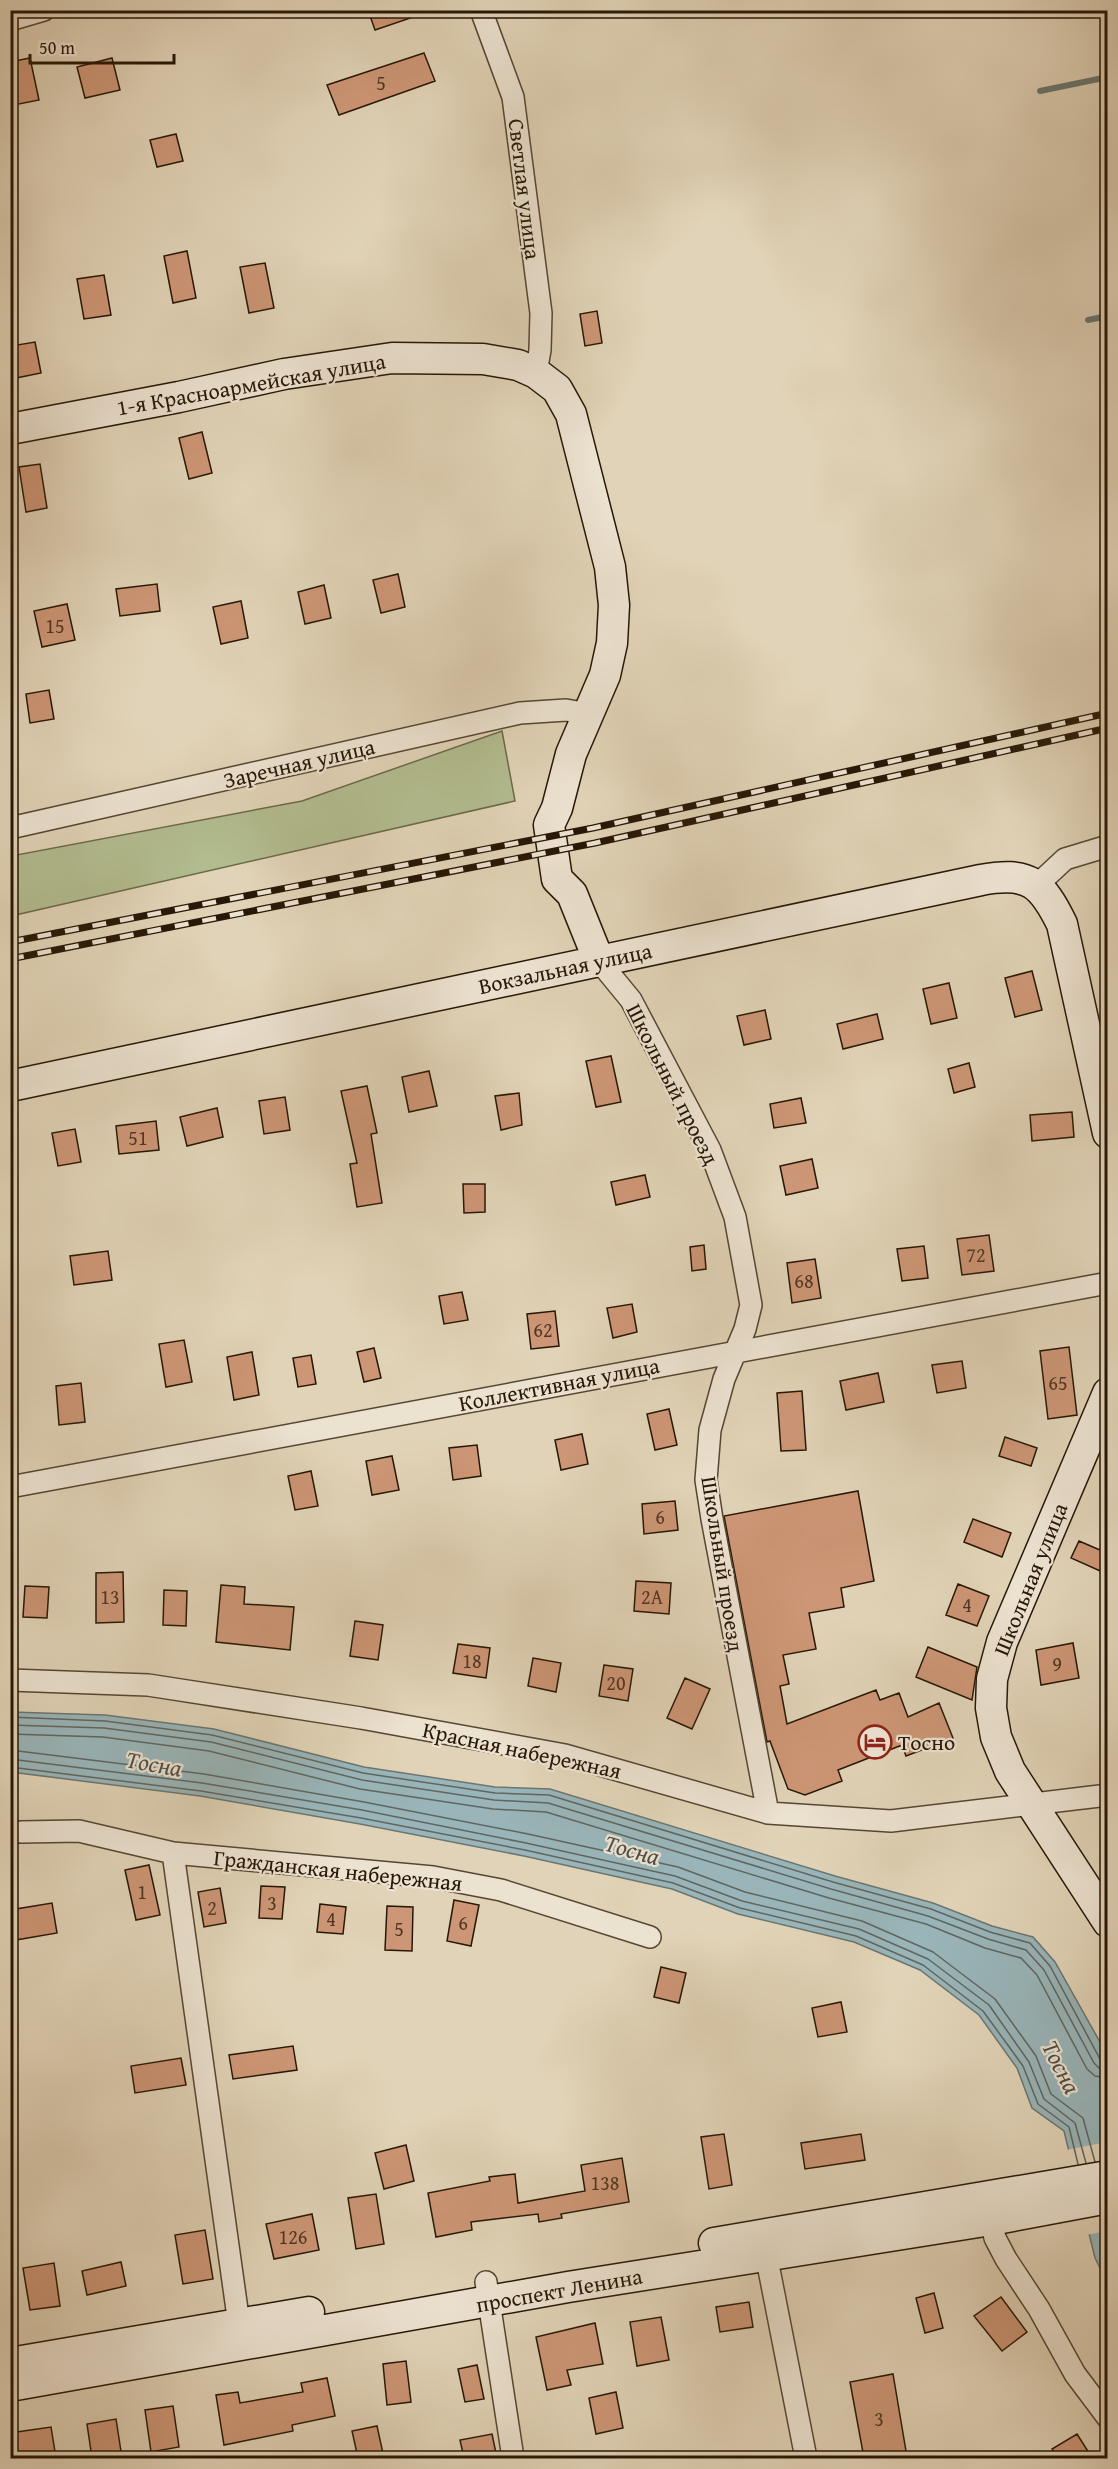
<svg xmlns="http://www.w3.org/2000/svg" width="1118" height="2469" viewBox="0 0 1118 2469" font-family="'Gentium Book Plus',serif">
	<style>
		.green { fill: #b2bc8f; stroke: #6c6a4a; stroke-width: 1.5 }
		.water { fill: #99b5b9; stroke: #6b7671; stroke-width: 1.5 }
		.pier { fill: #e1d3b7 }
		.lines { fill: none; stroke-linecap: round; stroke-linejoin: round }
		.shore { stroke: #606660; stroke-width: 1.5 }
		.stream { stroke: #6b7671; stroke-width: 6 }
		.building { fill: #cd9676; stroke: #271706; stroke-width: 1.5 }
		.street-casing { stroke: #564632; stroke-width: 24 }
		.secondary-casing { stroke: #271706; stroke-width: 33 }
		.street { stroke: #ece2d0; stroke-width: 21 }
		.secondary { stroke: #ece2d0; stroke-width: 30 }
		.rail-casing { stroke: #271706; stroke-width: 7 }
		.rail { stroke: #ece2d0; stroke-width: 4.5; stroke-dasharray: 14; stroke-linecap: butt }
		.labels { text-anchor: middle; stroke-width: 4.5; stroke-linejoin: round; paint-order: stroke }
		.number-label { font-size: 20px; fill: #503722 }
		.street-label { font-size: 22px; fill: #271706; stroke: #ece2d0 }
		.poi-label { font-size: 22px; fill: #271706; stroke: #ece2d0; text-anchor: start }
		.water-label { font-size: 24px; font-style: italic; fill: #4f4e45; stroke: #ece2d0 }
	</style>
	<rect width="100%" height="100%" fill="#e1d3b7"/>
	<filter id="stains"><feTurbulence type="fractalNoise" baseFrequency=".00333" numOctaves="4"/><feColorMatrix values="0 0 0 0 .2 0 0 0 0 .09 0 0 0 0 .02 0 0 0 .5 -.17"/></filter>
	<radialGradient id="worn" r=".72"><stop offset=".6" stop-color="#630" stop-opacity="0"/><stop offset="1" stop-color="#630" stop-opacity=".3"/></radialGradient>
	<path class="green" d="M502,731l13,70 -504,115v-60l291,-55z"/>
	<path class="water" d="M11,1712l94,3 109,14 150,38 131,20 55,2 285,87 98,27 59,23 41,11 22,25 45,80 7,20v220l-12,-24 -31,-127 -32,-23 -15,-40 -38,-53 -59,-45 -66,-28 -116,-28 -66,-25 -148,-33 -164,-32 -160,-28 -189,-24z"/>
	<path class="pier" d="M1107,2142v89l-21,4 -20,-85z"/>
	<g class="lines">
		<path class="shore" d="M10,1717l95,4 107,14 151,38 132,20 54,2 284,87 98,27 59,23 40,11 20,23 50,93 8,3
			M10,1725l94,3 107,14 151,38 132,20 54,3 283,86 97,27 60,23 38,11 18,20 50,93 5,5 9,1
			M10,1734l93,3 106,14 151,38 133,20 53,3 283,86 97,26 59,24 36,10 16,17 50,94 8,7 13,2
			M10,1750l194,24 160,28 164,32 150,33 67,25 117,29 71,31 62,47 41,57 15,38 32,24 12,44
			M10,1759l192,24 160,27 164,33 149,33 67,25 117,28 69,30 61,46 40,57 15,37 31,24 11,40
			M10,1767l191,24 160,27 164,32 148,33 67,25 116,28 67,29 60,46 40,55 15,38 31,23 9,37"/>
		<path class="stream" d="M1040,91l68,-14
			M1088,320l20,-4"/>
	</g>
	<path class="building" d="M368,10h57v3l-50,17z
		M424,53l11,28 -96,34 -12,-30z
		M30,58l9,42 -25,5 -4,-15v-28z
		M112,58l8,32 -35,8 -8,-31z
		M176,134l7,27 -26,6 -7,-27z
		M187,251l9,47 -23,5 -9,-47z
		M265,263l9,45 -25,5 -9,-46z
		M104,275l7,40 -27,4 -7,-40z
		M597,311l5,32 -17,3 -5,-32z
		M35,342l6,31 -25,5 -5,-32z
		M202,432l10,41 -23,6 -10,-41z
		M40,464l7,44 -21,4 -7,-45z
		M398,574l7,33 -24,6 -8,-33z
		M157,584l3,27 -40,5 -4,-27z
		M324,585l7,33 -26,6 -7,-32z
		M241,601l7,37 -27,6 -8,-37z
		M67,604l8,36 -33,7 -8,-36z
		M49,690l5,29 -24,4 -4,-29z
		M1032,971l10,39 -27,7 -10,-39z
		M949,983l8,35 -26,6 -8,-35z
		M765,1010l6,29 -27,6 -7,-29z
		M877,1014l6,25 -40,10 -6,-25z
		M611,1056l10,46 -25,5 -10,-46z
		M969,1063l6,24 -21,6 -6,-24z
		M429,1071l8,35 -28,6 -7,-35z
		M367,1086l10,47 -6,1 11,69 -25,4 -7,-43 7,-1 -16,-72z
		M519,1093l3,32 -21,5 -6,-34z
		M285,1097l5,33 -26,4 -5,-33z
		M801,1098l5,25 -32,5 -4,-24z
		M217,1108l6,29 -36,9 -7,-29z
		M1072,1112l2,25 -42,4 -2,-26z
		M156,1121l3,29 -40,4 -3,-28z
		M75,1129l6,33 -23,4 -6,-33z
		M812,1159l6,29 -32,7 -6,-29z
		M645,1175l5,22 -34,8 -5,-23z
		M463,1184h22v28l-21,1z
		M989,1235l5,36 -32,4 -5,-36z
		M704,1245l2,24 -14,2 -2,-24z
		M924,1246l4,32 -26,3 -5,-32z
		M108,1251l4,29 -38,5 -4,-29z
		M815,1259l6,39 -29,5 -5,-40z
		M462,1292l6,28 -24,4 -5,-28z
		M632,1304l5,28 -24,6 -6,-30z
		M555,1311l4,35 -28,3 -4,-35z
		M184,1340l8,42 -26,5 -7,-43z
		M1069,1347l8,68 -29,4 -8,-68z
		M374,1348l7,30 -17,4 -7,-30z
		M252,1352l7,43 -25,5 -7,-43z
		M311,1355l5,29 -18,3 -5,-29z
		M962,1361l4,27 -29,5 -5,-28z
		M878,1373l6,29 -38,8 -6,-29z
		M81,1383l4,39 -26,3 -3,-39z
		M802,1391l4,59 -25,1 -4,-58z
		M669,1409l8,36 -22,5 -8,-36z
		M582,1434l6,30 -27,6 -6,-30z
		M1005,1437l32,11 -6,18 -32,-10z
		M477,1445l4,31 -28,4 -4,-32z
		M392,1456l7,34 -27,5 -6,-34z
		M311,1471l7,35 -23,4 -7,-34z
		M858,1491l16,90 -33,7 3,19 -35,6 7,36 -33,6 6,29 -9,2 7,38 89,-34 4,10 19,-7 9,24 31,-14 14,35 -47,18 -4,-11 -64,25 4,11 -37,14 -17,-6 -18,-48 -3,1 -43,-226z
		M675,1501l3,29 -34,4 -2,-30z
		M973,1519l38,14 -9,24 -38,-15z
		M1079,1541l28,12v21l-36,-16z
		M123,1572l1,50 -28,1v-50z
		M636,1581l35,2 -2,31 -35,-3z
		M958,1584l31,12 -12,30 -31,-11z
		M221,1585l24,2 -1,17 50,3 -4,43 -74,-8z
		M25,1586l24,1 -2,31 -24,-1z
		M164,1590l23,1 -1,35 -23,-1z
		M355,1621l28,4 -5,35 -28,-4z
		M1073,1643l6,35 -38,7 -5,-35z
		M458,1644l32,4 -4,30 -33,-5z
		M928,1647l49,20 -5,33 -56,-23z
		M533,1658l28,5 -5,29 -28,-6z
		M604,1665l29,4 -5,32 -29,-5z
		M685,1678l25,11 -18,40 -25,-11z
		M149,1865l11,50 -24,5 -11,-50z
		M261,1886l24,1 -3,32 -23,-1z
		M220,1888l6,35 -22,4 -6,-35z
		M454,1900l25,5 -8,41 -24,-5z
		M52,1903l5,30 -47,8v-31z
		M320,1904l26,3 -3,27 -26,-2z
		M387,1906l26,1 -1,44 -27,-1z
		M661,1967l25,6 -7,30 -25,-6z
		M841,2002l6,30 -29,5 -6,-29z
		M293,2046l4,24 -64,9 -4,-24z
		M181,2058l5,27 -51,8 -4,-27z
		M724,2134l8,51 -23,4 -8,-52z
		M861,2134l4,26 -60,9 -4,-26z
		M406,2145l8,36 -30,8 -9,-36z
		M622,2158l7,44 -68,12 1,4 -23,4 -1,-8 -67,8 1,8 -36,7 -8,-44 62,-12 -1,-4 26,-3 3,29 67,-12 -4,-26z
		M376,2194l8,50 -28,5 -8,-51z
		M312,2214l7,36 -45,9 -8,-35z
		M205,2230l8,49 -30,5 -8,-49z
		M121,2262l5,24 -39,9 -5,-24z
		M54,2263l6,43 -30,4 -7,-42z
		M934,2293l9,35 -18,5 -9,-35z
		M1001,2297l26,35 -25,19 -28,-35z
		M749,2302l4,25 -33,5 -4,-25z
		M661,2317l8,43 -32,6 -7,-44z
		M595,2323l8,41 -36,6 4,15 -24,5 -11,-53z
		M406,2361l5,41 -24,3 -4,-41z
		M477,2365l7,34 -19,3 -7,-33z
		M893,2374l14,83 -43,1 -14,-76z
		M327,2378l8,38 -43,9 1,6 -69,14 -8,-50 22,-3 2,11 63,-11 -2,-9z
		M616,2392l7,36 -27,6 -7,-36z
		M173,2406l6,41 -28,5 -6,-42z
		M116,2419l6,39h-30l-5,-34z
		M377,2426l7,32h-26l-6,-27z
		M51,2427l5,31h-46v-25z
		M492,2434l5,24h-33l-4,-18z
		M1077,2434l12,19 -10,5h-21l-6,-9z"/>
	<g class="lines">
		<g class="street-casing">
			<path id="street" d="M481,10l32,87 28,216 -1,37 -4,23
				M10,20l34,-10
				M10,828l510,-115 46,-3 23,4
				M1036,886l29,-27 43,-13
				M599,961l32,39 79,150 25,67 16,88 -6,24 -21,50 -14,51 -4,50 6,39 56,294
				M10,1487l1098,-204
				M10,1680l138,5 213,33 204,37 203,58 123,8 217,-26
				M21,1832l58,-1 94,22 260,24 68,13 149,47
				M173,1853l66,471
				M991,2220l4,18 11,21 33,50 36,65 33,44
				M764,2244l42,214
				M486,2282l27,176"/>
		</g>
		<g class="secondary-casing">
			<path id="secondary" d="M10,429l169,-32 105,-23 108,-16 91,1 35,6 18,8 21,16 14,25 39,153 4,38 -2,38 -7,32 -34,79 -14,54 -8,17 8,54 15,15 27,67
				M10,1086l971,-206c48,-9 61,3 81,44l46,209
				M1108,1393l-106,249 -10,37 -1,29 5,29 14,34 98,151
				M714,2243l394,-67
				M10,2363l299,-51
				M10,2386l558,-99 423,-67 117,-22"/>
		</g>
		<use href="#street" class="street"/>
		<use href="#secondary" class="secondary"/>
		<g class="rail-casing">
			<path id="rail" d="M10,942l583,-114 515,-115
				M10,959l585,-116 513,-115"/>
		</g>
		<use href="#rail" class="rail"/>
	</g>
	<defs>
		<g id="hotel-ring" transform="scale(1.725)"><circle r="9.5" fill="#ece2d0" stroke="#8f2418" stroke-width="1.5"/><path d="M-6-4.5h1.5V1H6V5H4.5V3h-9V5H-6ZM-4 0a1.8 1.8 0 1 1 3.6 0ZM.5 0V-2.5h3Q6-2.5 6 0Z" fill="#8f2418"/></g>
	</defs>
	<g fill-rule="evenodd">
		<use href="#hotel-ring" x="875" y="1742"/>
	</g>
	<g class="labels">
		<g class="number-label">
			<text x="381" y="90">5</text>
			<text x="55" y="633">15</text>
			<text x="138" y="1145">51</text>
			<text x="976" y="1262">72</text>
			<text x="804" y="1288">68</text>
			<text x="543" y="1337">62</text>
			<text x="1058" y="1390">65</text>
			<text x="660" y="1524">6</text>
			<text x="110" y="1604">13</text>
			<text x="652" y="1604">2А</text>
			<text x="967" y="1612">4</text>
			<text x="472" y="1668">18</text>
			<text x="1057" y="1671">9</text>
			<text x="616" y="1690">20</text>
			<text x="142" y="1899">1</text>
			<text x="272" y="1910">3</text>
			<text x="212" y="1915">2</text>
			<text x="331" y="1926">4</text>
			<text x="463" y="1930">6</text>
			<text x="399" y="1936">5</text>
			<text x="605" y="2190">138</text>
			<text x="293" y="2244">126</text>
			<text x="879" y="2426">3</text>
		</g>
		<g class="street-label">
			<text transform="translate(525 189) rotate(83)" y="8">Светлая улица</text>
			<text transform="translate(251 384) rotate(-10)" y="8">1-я Красноармейская улица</text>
			<text transform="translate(299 763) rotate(-13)" y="8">Заречная улица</text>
			<text transform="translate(565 968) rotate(-12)" y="8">Вокзальная улица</text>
			<text transform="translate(673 1084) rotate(63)" y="8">Школьный проезд</text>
			<text transform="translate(559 1384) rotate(-11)" y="8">Коллективная улица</text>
			<text transform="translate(723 1564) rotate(81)" y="8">Школьный проезд</text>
			<text transform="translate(1030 1579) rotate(-68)" y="8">Школьная улица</text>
			<text transform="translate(522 1750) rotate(12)" y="8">Красная набережная</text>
			<text transform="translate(338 1870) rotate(6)" y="8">Гражданская набережная</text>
			<text transform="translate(559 2290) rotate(-10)" y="8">проспект Ленина</text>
		</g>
		<g class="poi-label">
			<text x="898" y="1750">Тосно</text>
		</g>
		<g class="water-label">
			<text transform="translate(154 1764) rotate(10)" y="8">Тосна</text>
			<text transform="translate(632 1850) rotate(16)" y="8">Тосна</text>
			<text transform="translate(1061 2067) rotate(63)" y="8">Тосна</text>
		</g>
	</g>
	<rect width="1118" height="2469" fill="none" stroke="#e1d3b7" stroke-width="36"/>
	<rect x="12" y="12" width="1094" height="2445" fill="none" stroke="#271706" stroke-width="3"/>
	<rect x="18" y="18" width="1082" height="2433" fill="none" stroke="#271706" stroke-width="1.5"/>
	<path d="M30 54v9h144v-9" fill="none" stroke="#271706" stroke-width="3"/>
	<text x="39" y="54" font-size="18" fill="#271706" stroke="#ece2d0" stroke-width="4.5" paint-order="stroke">50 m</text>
	<rect width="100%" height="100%" filter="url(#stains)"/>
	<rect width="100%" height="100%" fill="url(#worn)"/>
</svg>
